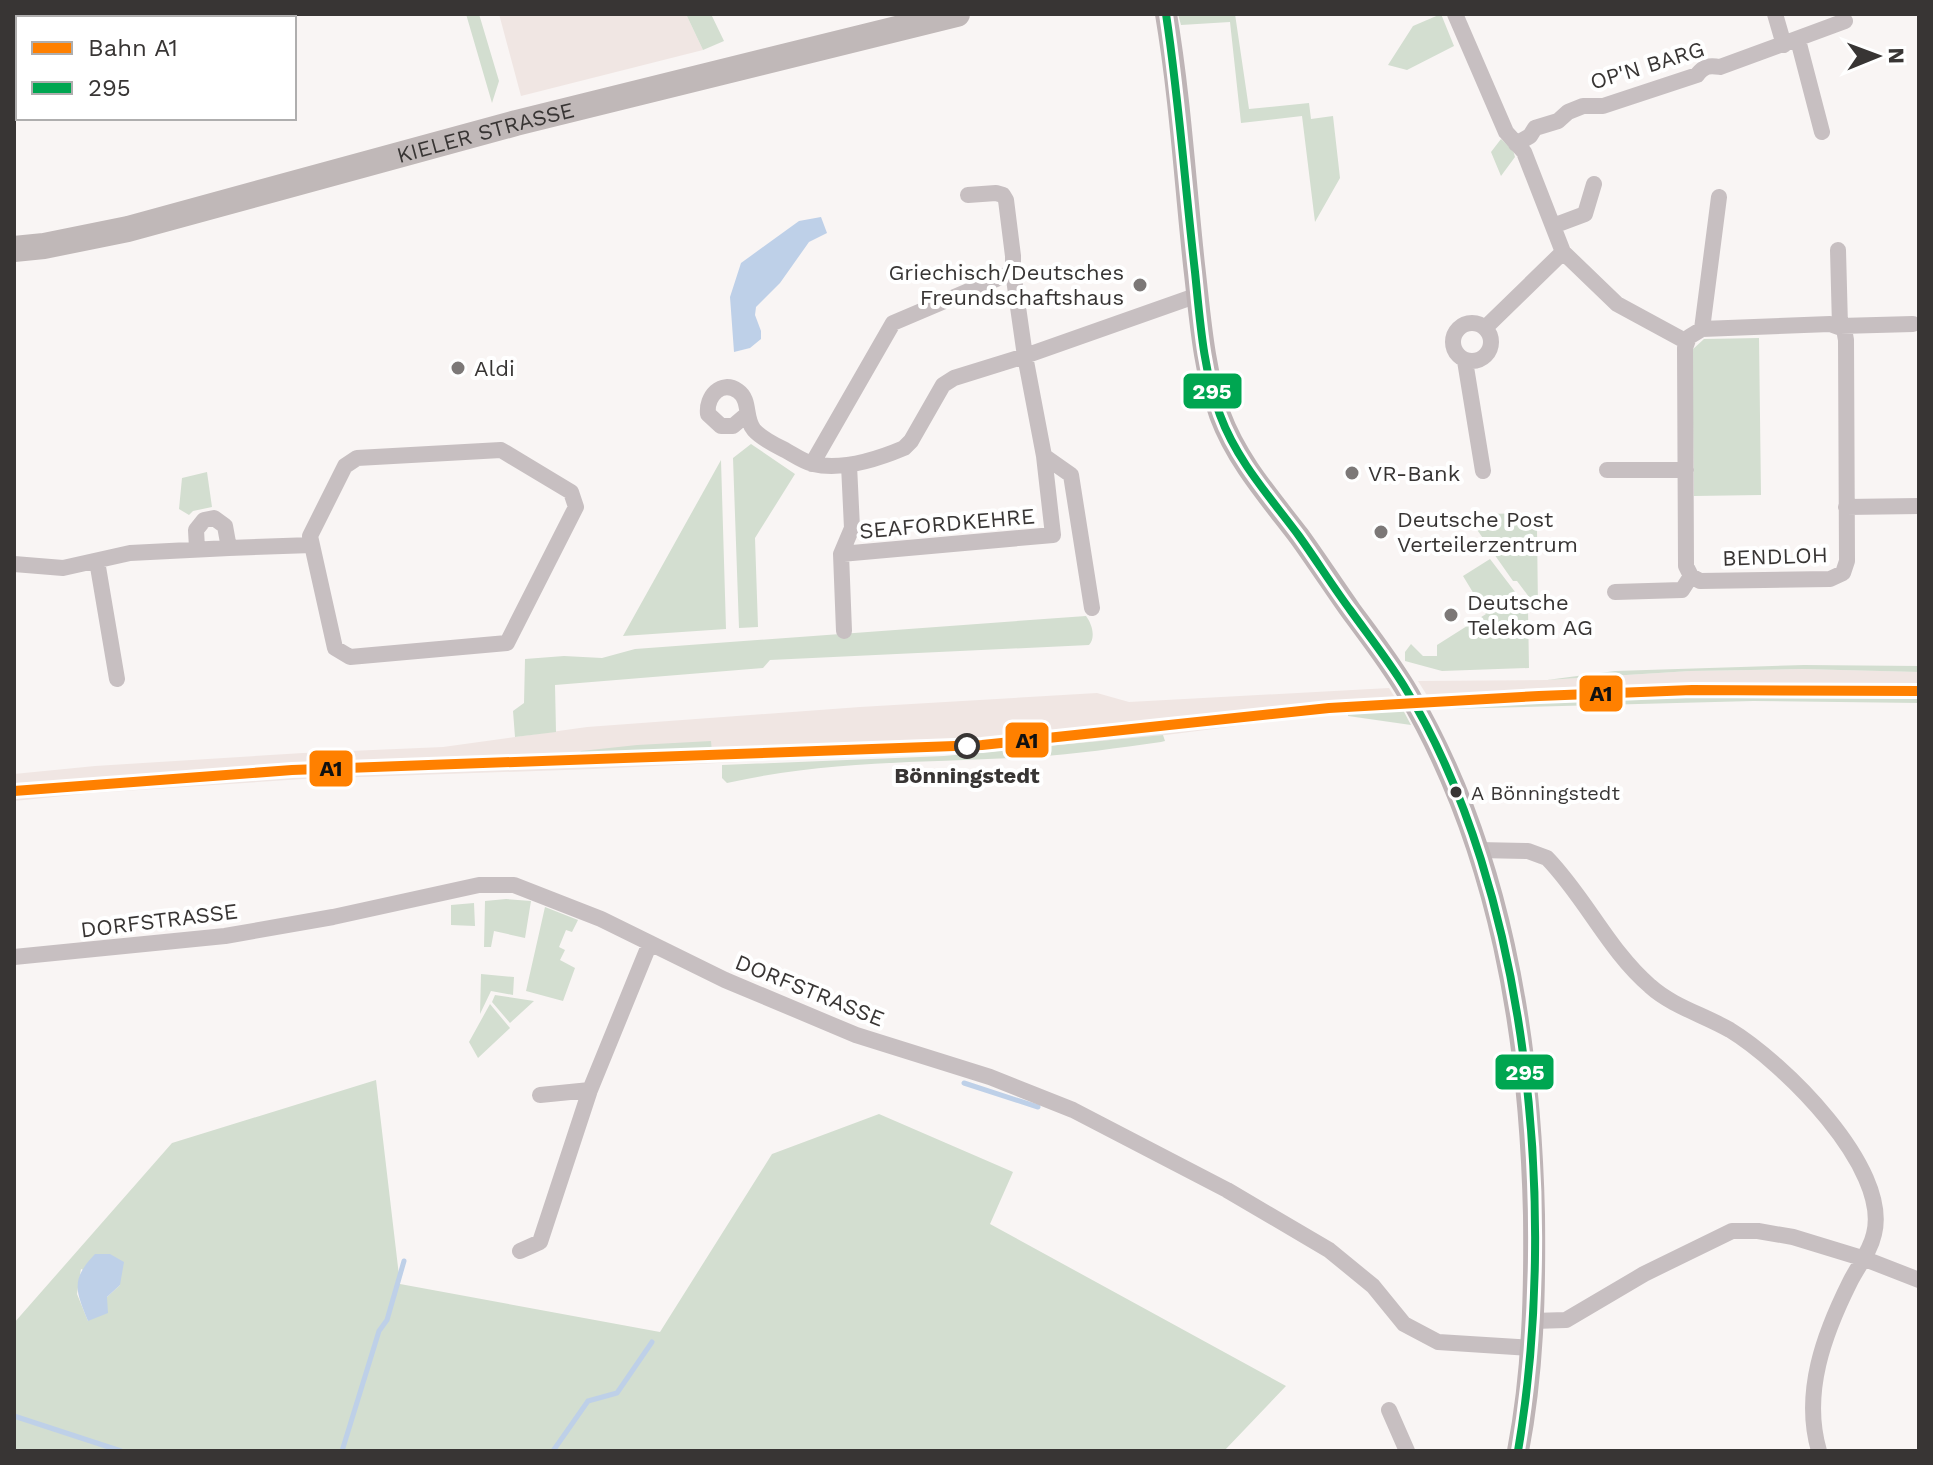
<svg xmlns="http://www.w3.org/2000/svg" width="1933" height="1465" viewBox="0 0 1933 1465" font-family="'Work Sans',sans-serif">
	<style>
		.built { fill: #f0e6e3 }
		.green { fill: #d3ded0; fill-rule: evenodd }
		.water { fill: #bed0e8 }
		.lines { fill: none; stroke-linecap: round; stroke-linejoin: round }
		.stream { stroke: #bed0e8; stroke-width: 5 }
		.street { stroke: #c7bfc1; stroke-width: 16 }
		.secondary { stroke: #beb4b6; stroke-width: 22 }
		.primary { stroke: #c0b8b8; stroke-width: 26 }
		.bus-1-casing { stroke: #fff; stroke-width: 14 }
		.bus-1 { stroke: #00a651; stroke-width: 8 }
		.rail-1-casing { stroke: #fff; stroke-width: 16 }
		.rail-1 { stroke: #ff8000; stroke-width: 10 }
		.poi-dot { fill: #7c7877; stroke: #fff; stroke-width: 3 }
		.stop-dot { fill: #fff; stroke: #383534; stroke-width: 4 }
		.bus-dot { fill: #383534; stroke: #fff; stroke-width: 3 }
		.labels { text-anchor: middle; stroke-width: 8; stroke-linejoin: round; paint-order: stroke }
		.bus-label { font-size: 20px; fill: #383534; stroke: #fff; text-anchor: start }
		.street-label { font-size: 22px; fill: #383534; stroke: #fff }
		.poi-label { font-size: 22px; fill: #383534; stroke: #fff; text-anchor: start }
		.stop-label { font-size: 22px; font-weight: bold; fill: #383534; stroke: #fff }
		.line-badge { stroke: #fff; stroke-width: 3 }
		.badge-label { font-size: 22px; text-anchor: middle; font-weight: bold; fill: #fff }
		.pale-badge-label { font-size: 22px; text-anchor: middle; font-weight: bold; fill: #111 }
	</style>
	<rect width="100%" height="100%" fill="#f9f5f4"/>
	<path class="built" d="M499,14h187l17,36 -182,46z
		M1802,669l117,3v26l-229,-1 -257,8 -15,-24 129,-1 143,-9z
		M1389,688l14,22 -72,4 -165,21 -157,14 -416,20 -290,10 -210,14 -79,8v-27l81,-8 208,-13 140,-6 144,-20 273,-20 237,-14 32,9z"/>
	<path class="green" d="M466,14h13l20,67 -7,22z
		M686,14h25l13,27 -21,9z
		M1178,14h57l14,95 60,-6 2,16 22,-3 7,62 -25,44 -13,-106 -61,7 -11,-101 -49,3z
		M1441,14l13,32 -47,24 -19,-5 25,-39z
		M1501,139l12,11 2,7 -14,19 -10,-24z
		M1759,338l2,157 -67,1 -2,-146 12,-11z
		M751,444l44,30 -40,64 3,89 -19,1 -6,-170z
		M721,460l5,169 -103,7z
		M207,472l5,35 -19,4 -4,4 -10,-6 3,-31z
		M1526,513l11,16 1,80 -21,-28h-4l-40,-57 16,-10z
		M1490,559l38,50 1,59 -87,3 -37,-10v-9l6,-8 12,12h14v-11l49,-31 -23,-38z
		M1086,616c6,8 10,21 3,29l-319,15 -7,8 -208,17 1,47 -41,5 -2,-26 11,-8 1,-44 39,-3 38,2 33,-9z
		M1804,665l115,1v6l-117,-3 -112,2 -143,9 68,-9z
		M1690,697l229,1v5l-166,-2 -306,8 -2,-5z
		M1403,710l8,15 -63,-9v-3z
		M1163,735l2,6 -4,1c-43,6 -85,12 -128,15 -102,6 -206,3 -306,26l-5,-5v-13l222,-9z
		M711,741l1,11 -133,2 2,-3 56,-6z
		M506,899l25,2 -6,37 -31,-7 -3,16h-7l1,-46z
		M474,903l1,23 -24,-1v-20z
		M545,907l33,13 -6,12 -6,-2 -7,17 6,3 -5,10 15,8 -12,33 -37,-10z
		M481,974l33,3 -1,18 -22,-4 -11,23z
		M495,995l39,6 -24,22 -18,-21z
		M490,1004l20,24 -32,30 -9,-16z
		M376,1080l24,204 260,48 112,-178 107,-40 134,58 -23,52 296,162 -62,65h-1210v-128l158,-180zM81,1269l39,16 -13,12 -19,24 -11,-27z"/>
	<path class="water" d="M821,217l6,16 -18,9 -29,41 -24,24 -1,8 6,16v8l-11,9 -16,4 -4,-55 11,-34 58,-42z
		M95,1254h15l14,8 -4,23 -13,12 1,16 -20,8c-12,-30 -18,-41 7,-67z"/>
	<g class="lines">
		<path class="stream" d="M964,1083l74,24
			M14,1416l107,35
			M342,1451l37,-120 8,-11 17,-59
			M553,1451l35,-50 29,-8 35,-51"/>
		<path class="street" d="M1455,14l51,118 18,20 39,100 54,52 70,38
			M1775,14l9,31
			M1798,40l24,92
			M1516,144l14,-8 5,-8 23,-7 10,-9 15,-6h20l94,-31c7,-9 12,-10 23,-8l125,-46
			M1553,226l32,-12 9,-30
			M1838,250l2,76 73,-2
			M1453 342a19 19 0 1 1 38 0a19 19 0 1 1-38 0Z
			M1830,324l14,5 2,11 1,221 -4,12 -13,6 -130,2 -9,-5 -5,-10 -1,-218 4,-11 13,-8z
			M1485,328l78,-76
			M1702,329l17,-132
			M1465,361l18,110
			M746,415l-13,11h-12l-13,-12c-2,-17 13,-35 30,-23 13,9 6,27 16,39 8,9 21,15 31,20 9,5 19,12 28,14 30,7 65,-5 91,-16l7,-7 32,-56 11,-7 71,-22 173,-61
			M501,450l70,42 5,15 -69,136 -157,14 -15,-9 -25,-112 35,-70 12,-8z
			M1044,456l27,19 21,133
			M812,464l81,-141 120,-51
			M849,465l3,63 -11,26 212,-19 -9,-79 -19,-100 -12,-84v-16l-7,-56 -3,-5 -7,-2 -28,2
			M1607,470h79
			M1846,507l73,-1
			M229,548l83,-3
			M841,554l3,77
			M97,561l20,118
			M14,564l49,4 67,-15 99,-5 -4,-22 -11,-8 -10,2 -8,10 1,18
			M1615,592l67,-2 9,-14
			M1478,850l50,1 19,7c38,39 62,93 103,128 22,20 54,29 80,44 51,31 161,137 144,204 -4,18 -16,32 -24,48 -26,52 -48,111 -31,169
			M14,957l211,-21 108,-19 146,-32h35l87,34 124,61 131,55 134,42 83,33 154,80 102,60 44,36 31,38 34,18 94,6
			M540,1095l50,-5
			M520,1251l20,-9 50,-152 60,-147
			M1533,1321l33,-1 78,-46 88,-43h26l35,6 72,22 54,21
			M1389,1410l18,41"/>
		<path class="secondary" d="M1166,14c14,83 19,167 28,251 6,50 9,102 26,150 17,46 50,83 79,121 18,25 35,51 52,75 20,27 40,53 57,82 92,157 122,343 126,522 1,79 -1,158 -16,236"/>
		<path class="primary" id="s1" d="M14,249l30,-3 84,-17 388,-106 441,-109"/>
		<g class="bus-1-casing">
			<path id="bus-1" d="M1166,14c13,86 19,172 29,258 5,48 8,98 25,143 17,46 50,82 79,121 18,25 34,51 52,75 18,25 37,49 53,75 127,207 154,530 114,765"/>
		</g>
		<use href="#bus-1" class="bus-1"/>
		<g class="rail-1-casing">
			<path id="rail-1" d="M14,791l278,-21 690,-25 347,-37 210,-12 153,-6 227,1"/>
		</g>
		<use href="#rail-1" class="rail-1"/>
	</g>
	<g class="poi-dot">
		<circle cx="1140" cy="285" r="8"/>
		<circle cx="458" cy="368" r="8"/>
		<circle cx="1352" cy="473" r="8"/>
		<circle cx="1381" cy="532" r="8"/>
		<circle cx="1451" cy="615" r="8"/>
	</g>
	<circle class="stop-dot" cx="967" cy="746" r="11"/>
	<circle class="bus-dot" cx="1456" cy="792" r="7"/>
	<g class="labels">
		<g class="bus-label">
			<text x="1471" y="800">A Bönningstedt</text>
		</g>
		<g class="street-label">
			<text transform="translate(1647 65) rotate(-17)" y="8">OP'N BARG</text>
			<text dy="8" stroke="none"><textPath href="#s1" startOffset="486">KIELER STRASSE</textPath></text>
			<text transform="translate(947 523) rotate(-5)" y="8">SEAFORDKEHRE</text>
			<text transform="translate(1775 556) rotate(-2)" y="8">BENDLOH</text>
			<text transform="translate(159 920) rotate(-7)" y="8">DORFSTRASSE</text>
			<text transform="translate(810 990) rotate(22)" y="8">DORFSTRASSE</text>
		</g>
		<g class="poi-label">
			<text x="1124" y="280" text-anchor="end">Griechisch/Deutsches<tspan x="1124" dy="25">Freundschaftshaus</tspan></text>
			<text x="474" y="376">Aldi</text>
			<text x="1368" y="481">VR-Bank</text>
			<text x="1397" y="527">Deutsche Post<tspan x="1397" dy="25">Verteilerzentrum</tspan></text>
			<text x="1467" y="610">Deutsche<tspan x="1467" dy="25">Telekom AG</tspan></text>
		</g>
		<g class="stop-label">
			<text x="967" y="783">Bönningstedt</text>
		</g>
	</g>
	<g class="line-badge">
		<rect x="1182" y="372" width="61" height="38" rx="8" fill="#00a651"/>
		<rect x="1578" y="674" width="46" height="39" rx="8" fill="#ff8000"/>
		<rect x="1004" y="721" width="46" height="38" rx="8" fill="#ff8000"/>
		<rect x="308" y="749" width="46" height="39" rx="8" fill="#ff8000"/>
		<rect x="1494" y="1053" width="61" height="38" rx="8" fill="#00a651"/>
	</g>
	<g class="badge-label">
		<text x="1212" y="399">295</text>
		<text x="1525" y="1080">295</text>
	</g>
	<g class="pale-badge-label">
		<text x="1601" y="701">A1</text>
		<text x="1027" y="748">A1</text>
		<text x="331" y="776">A1</text>
	</g>
	<rect width="1933" height="1465" fill="none" stroke="#383534" stroke-width="32"/>
	<rect x="16" y="16" width="280" height="104" fill="#ffffff" stroke="#afaeae" stroke-width="2"/>
	<rect x="32" y="42" width="40" height="12" fill="#ff8000" stroke="#afaeae" stroke-width="2"/>
	<text x="88" y="56" font-size="24" fill="#383534">Bahn A1</text>
	<rect x="32" y="82" width="40" height="12" fill="#00a651" stroke="#afaeae" stroke-width="2"/>
	<text x="88" y="96" font-size="24" fill="#383534">295</text>
	<g transform="translate(1877 56) rotate(89)" stroke="#ffffff" stroke-width="6" paint-order="stroke">
	<path d="M0-6L14 30L0 20L-14 30Z" fill="#383534"/>
	<text y="-12" font-size="22" font-weight="bold" text-anchor="middle" fill="#383534">N</text>
	</g>
</svg>
